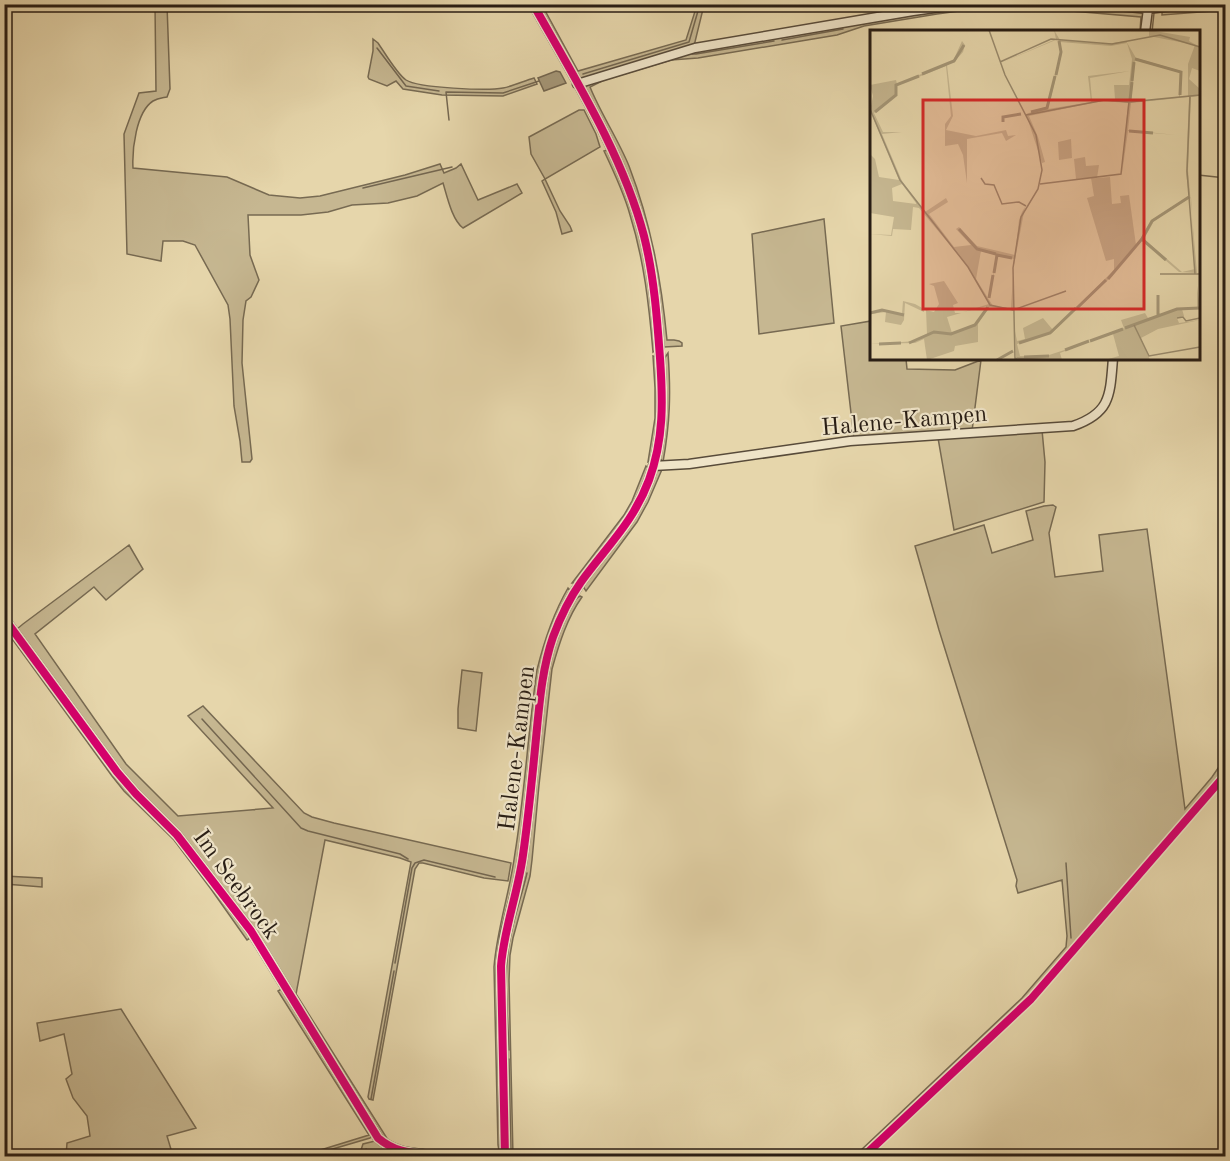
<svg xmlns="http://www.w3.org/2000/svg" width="1230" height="1161" viewBox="0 0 1230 1161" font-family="'Old Standard TT',serif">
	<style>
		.green { fill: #c6b791; stroke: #776a52; stroke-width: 1.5 }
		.water { fill: #a59778; stroke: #736650; stroke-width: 1.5 }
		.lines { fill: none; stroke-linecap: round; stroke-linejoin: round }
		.stream { stroke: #736650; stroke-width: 1.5 }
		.minor-casing { stroke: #584b3a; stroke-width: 11 }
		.minor { stroke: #efe4c8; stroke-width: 8 }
		.cycleway-casing { stroke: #efe4c8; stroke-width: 11 }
		.cycleway { stroke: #d6006c; stroke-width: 8 }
		.labels { text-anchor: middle; stroke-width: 4.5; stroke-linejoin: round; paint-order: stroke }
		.street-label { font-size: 24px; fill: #281d14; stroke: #efe4c8 }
		.inset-river { fill: none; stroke: #a59778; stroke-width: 3 }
		.inset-road { fill: none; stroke: #9a8c6f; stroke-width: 1.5 }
		.view { fill: #d62828; fill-opacity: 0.15; stroke: #d62828; stroke-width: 3 }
		.inset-edge { fill: none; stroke: #281d14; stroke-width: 3 }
	</style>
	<rect width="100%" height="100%" fill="#e6d6ab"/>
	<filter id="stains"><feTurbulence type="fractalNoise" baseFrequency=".00333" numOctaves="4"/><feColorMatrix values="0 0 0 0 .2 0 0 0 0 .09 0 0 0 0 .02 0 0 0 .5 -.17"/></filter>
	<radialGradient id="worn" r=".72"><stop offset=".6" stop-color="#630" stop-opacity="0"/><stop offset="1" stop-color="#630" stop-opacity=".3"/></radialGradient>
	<path class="green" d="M155,5h12l3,84 -3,8c-5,1 -9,1 -14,4 -17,11 -21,49 -20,67l94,9 42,18 31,3 20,-2 85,-21 35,-11 4,9 12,-5 5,-4 17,36 39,-16 5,9 -59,35c-11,-8 -16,-32 -20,-45l-26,13 -29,7 -36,2 -24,7 -27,3h-53l2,40 9,25 -8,17 -5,4 -3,19 -1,43 10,96 -2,3h-8l-2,-21 -6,-35 -4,-87 -2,-14 -33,-60 -12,-4h-20l-2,20 -34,-7 -3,-120 15,-41 17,-2z
		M542,5l36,66 108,-31 11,-35h7l-10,41 -112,33h-3l-41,-73z
		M973,5h107l62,5 2,1v20h-4l1,-14 -127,-11h-18l-59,8 -73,12 -27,9 -139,23 -27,2 -67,20 -14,7c11,27 28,52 39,79 22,58 32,112 38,174h7l5,1 3,2v3l-18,1 -2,-3 -12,-91 -66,-165 1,-3 92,-31 257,-44z
		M1218,5h7v5l-63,5v-5z
		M373,39l5,4c7,10 19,31 28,37 12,8 82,11 97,8 10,-2 21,-7 31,-10l3,6 -34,12 -61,-1 -39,-6 -7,-8 -9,5 -18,-7 -1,-2 5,-26z
		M579,110h5l12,24 4,13 -55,32 15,32 10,15 2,5 -10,3 -6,-22 -14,-31 3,-2 -14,-25 -2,-17z
		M608,150c14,30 27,62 34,95 8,34 11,69 15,104l-4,3c-4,-47 -9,-92 -23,-137 -6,-22 -16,-43 -26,-64z
		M824,219l10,104 -75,11 -7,-100z
		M871,321l1,37 34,1 1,10 48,1 26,-10 -9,71 -118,8 -13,-113z
		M668,353c3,40 2,70 -5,109l-4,-5 6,-39 1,-32 -2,-27z
		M653,356l4,1 2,62 -7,42 -4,1 7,-44v-30z
		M1042,430l3,32 -1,40 -90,28 -16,-92z
		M646,466l4,3 -1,3 -21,44 -51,67h-5l52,-68 8,-14z
		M660,467h3l-15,35 -11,20 -51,69 -2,-3v-5l71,-111z
		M1053,505l3,2 -7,26 6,44 48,-6 -4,-36 48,-6 38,280 27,-32 13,-19v14l-195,226 -168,158h-3l-1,-3 164,-155 44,-51 1,-11 -5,-56 -44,13 -2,-7 1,-6 -78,-250 -24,-84 69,-21 8,28 41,-13 -7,-29 18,-5z
		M129,545l14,24 -37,31 -12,-13 -59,47 91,130 52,52 95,-8 -85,-92 15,-10 101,107 8,4 22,6 177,40 -3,18 -24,-3 -61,-15h-4l-4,6 -42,231 -4,-1 -1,-2 43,-235 -11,-4 -75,-18 -29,154 92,146 6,4 11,3 68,9h-23l-45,-6 -22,-11 -130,-209 -115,-137 -121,-161v-3l6,-5z
		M568,588l3,3 -16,33 -36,238 -15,66 -2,228h-2l-2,-11 -4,-178c3,-39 16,-75 21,-114 10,-61 13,-122 22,-183 7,-29 16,-56 31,-82z
		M580,596l2,1c-15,21 -23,47 -30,72l-13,116 -7,75 -2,16 -17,62 -3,17 -1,25 4,176h-5l-3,-196 45,-301c4,-15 17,-57 30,-63z
		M5,621l110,152 61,63 76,101 -5,3 -36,-51 -37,-49 -50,-49 -12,-15 -107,-147z
		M462,670l20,3 -6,58 -18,-3v-19z
		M4,876l38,2v9l-37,-3z
		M283,988l89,148 -2,2 -61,18h-8l68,-21 -91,-144z
		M121,1009l75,119 -29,8 6,20h-107l1,-13 23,-7 -3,-20 -14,-18 -7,-19 6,-5 -8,-40 -24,7 -3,-18z
		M375,1141l27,13v2l-33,-5 -2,5h-8l4,-12z"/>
	<path class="water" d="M556,71l4,1 6,11 -22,8 -6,-13z"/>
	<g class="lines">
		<path class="stream" d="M1152,32l2,-19
			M782,40l61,-11
			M377,48l29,38 33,5
			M692,54h4l78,-13
			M583,74l106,-32 11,-38
			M449,120l-3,-28 57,1 36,-12
			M1198,175l28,3
			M363,188l89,-21
			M202,719l99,109 7,3 92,23 8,5
			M1066,863l5,75
			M395,963l17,-95 3,-5 9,-3 71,17
			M1029,996l191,-222 6,-8
			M307,1014l50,81
			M509,1050c-1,-32 -5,-66 -1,-99 3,-26 13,-52 19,-78
			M509,1059l2,97
			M371,1099l23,-128
			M360,1100l5,9
			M375,1124l8,13
			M500,1151l-4,-184 4,-33 11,-43
			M441,1154l20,2
			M859,1155l167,-156
			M363,1156l3,-7"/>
		<g class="minor-casing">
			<path id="minor" d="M1099,4l49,5 43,-5
				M1145,32l3,-23
				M577,84l118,-36 218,-37 50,-7
				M653,466l36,-2 161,-23 223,-15c38,-13 37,-31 40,-68
				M4,618l113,154 19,22 41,41 74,96 127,207c19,16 36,15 60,18
				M505,1156l-4,-190c3,-38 17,-73 22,-111 6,-42 10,-85 14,-127 3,-31 6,-62 16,-91 7,-19 16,-38 28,-55 26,-36 52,-59 68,-102 15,-41 14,-79 11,-122 -3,-41 -6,-82 -16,-122 -21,-81 -70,-159 -111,-232"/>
		</g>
		<use href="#minor" class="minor"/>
		<g class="cycleway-casing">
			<path id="cycleway" d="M4,618l113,154 19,22 41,41 74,96 127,207c19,16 36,15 60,18
				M505,1156l-4,-190c3,-38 17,-73 22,-111 6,-42 10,-85 14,-127 3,-31 6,-62 16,-91 7,-19 16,-38 28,-55 26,-36 52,-59 68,-102 15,-41 14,-79 11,-122 -3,-41 -6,-82 -16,-122 -21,-81 -70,-159 -111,-232
				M864,1156l167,-157 195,-225"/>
		</g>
		<use href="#cycleway" class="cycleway"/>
	</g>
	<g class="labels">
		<g class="street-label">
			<text transform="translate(904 420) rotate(-5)" y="8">Halene-Kampen</text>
			<text transform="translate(516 748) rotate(-83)" y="8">Halene-Kampen</text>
			<text transform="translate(237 884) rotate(54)" y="8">Im Seebrock</text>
		</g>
	</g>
	<g transform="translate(870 30)">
		<rect width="330" height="330" fill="#e6d6ab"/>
		<path d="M184,0l6,10 46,4 20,-3 10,17 45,13 -1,26 8,-1v-32l7,-19 -46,-9v-6l41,7 -1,4 11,6v24l-8,-3 -3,11 11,10v7l-9,1 -3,73 9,103 -18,-1 -37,-32 -34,40 -56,53 -35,11 3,12h26l43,-14 -29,11 2,7h-22l-24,-3 -1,-26 2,10 8,-2 -2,-11 20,-10 10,12 61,-60v-11l-8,2 -19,-63 7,-2 -3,-18 -15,1 -2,-20 11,-2 1,9 13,-1 -2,13 13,-1 2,27 9,-1 -1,-7 9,-1 7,50 17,-26 36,-23 -3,-23 3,-76 -58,6 -3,27 48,5 -48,-4 -6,42 6,-70 -26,-2 -73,15 9,21 7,25 -3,1 -16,-49 20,-7 15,-55 -3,-13 -57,24 55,-24zM190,12l51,4 16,-3 5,16 -3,26h-15l1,14 -23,1 -2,-22 40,-7 -42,5 3,26 -43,7 14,-56zM265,30l46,13 -2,24 -48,5zM321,167l4,72 -13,3 -38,-33 10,-18zM92,11l3,4 -2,7 -8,9 -8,4 6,51 -7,14 30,6 30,-6 2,6 8,-1 -10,6 -4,-8 -35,6v44l-4,-28 -5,-11 -13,2v-22l6,-8 -5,-50 -50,20 1,9 -23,18 9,19h19l-20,2 20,47 23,31 21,-14 2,4 -19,12 25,33 17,-2 -15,-16 3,-2 18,19 38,9 4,-35 3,-8 3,-5 -12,63v39l-24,-2 -11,17v18l-23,4 -1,5 -27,9 -3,-21 -9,4 -45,1 47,-3 10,-7 -1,-24 8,2 5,-8 -5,-18 -5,-2 15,-3 14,22 -5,2 2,8h6l-14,4 5,16 25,-10 11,-17 -25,6 26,-8 -20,-36 -50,-60 -6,-1 -2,23 -18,-1 -1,7 -22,-2 21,1 3,-18 -24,-4v-59l5,5 4,18 20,3 -29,-69 3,-15 -3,-11 26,-5 1,4 56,-23zM32,154l14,19v1l-23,-3 -1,-13zM111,221l15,4 -6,43 7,-42 17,3 -3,49 -18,-2 -17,-27zM201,109l1,19 -13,2 -1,-18zM327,256l3,22 -18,1 2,7 -7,2 2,5 21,-3 -42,9 -17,9 9,22h-45l14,-4 -6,-22 -24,7 35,-13 -3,-8 24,-7 3,5 10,-2 -1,-21 2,20 17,-6 21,-2zM33,271l12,3 9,5v3l-19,-9 -1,17 -3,5 -16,-3 1,-10 -16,2 11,-5 21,5z" fill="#c6b791" fill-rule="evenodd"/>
		<path class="inset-river" d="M265,29l46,13 -1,23M52,44l32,-13 10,-16M186,45l5,-23 -2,-11M262,51l2,-19M260,70l2,-18M5,82l21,-17v-10l23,-9M161,82l16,-4 8,-32M133,92v-5l18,-3M259,101l24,2M89,199l18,20 19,5M273,210l23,20M124,243l3,-18 15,3M238,249l34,-40 10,-18 37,-24M288,265v21M119,268l4,-23M207,278l29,-28M0,283l12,-3 22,5M255,298l52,-19 23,-1M220,311l33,-12M39,313l25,-11 17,2 24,-9 13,-18M149,313l31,-10 26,-25M9,314l22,-1M195,320l24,-9M154,327l25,-1M127,330l16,-9"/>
		<path class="inset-road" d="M119,0l16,45 31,60 6,35 -4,19 -17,28 -8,51 2,92M130,32l51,-23 61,5 48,-9 40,12M320,66l-3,75 8,103M0,79l30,71 68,87 22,38 23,5 53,-19M156,85l79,-15 24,2 71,-7M111,148l4,6 9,1 8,19 17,-2 7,4M170,154l81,-10 8,-72M290,244h40M307,288l6,-1 3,4 14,-3M264,295l15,31 51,-9M145,328l36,2"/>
		<path class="view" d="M53,70h221v209h-221z"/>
		<rect width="330" height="330" class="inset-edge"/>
	</g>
	<rect width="1230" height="1161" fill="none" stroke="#e6d6ab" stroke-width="24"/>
	<rect x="6" y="6" width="1218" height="1149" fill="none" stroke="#281d14" stroke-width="3"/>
	<rect x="12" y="12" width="1206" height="1137" fill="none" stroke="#281d14" stroke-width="1.5"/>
	<rect width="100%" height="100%" filter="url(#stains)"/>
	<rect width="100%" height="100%" fill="url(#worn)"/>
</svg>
